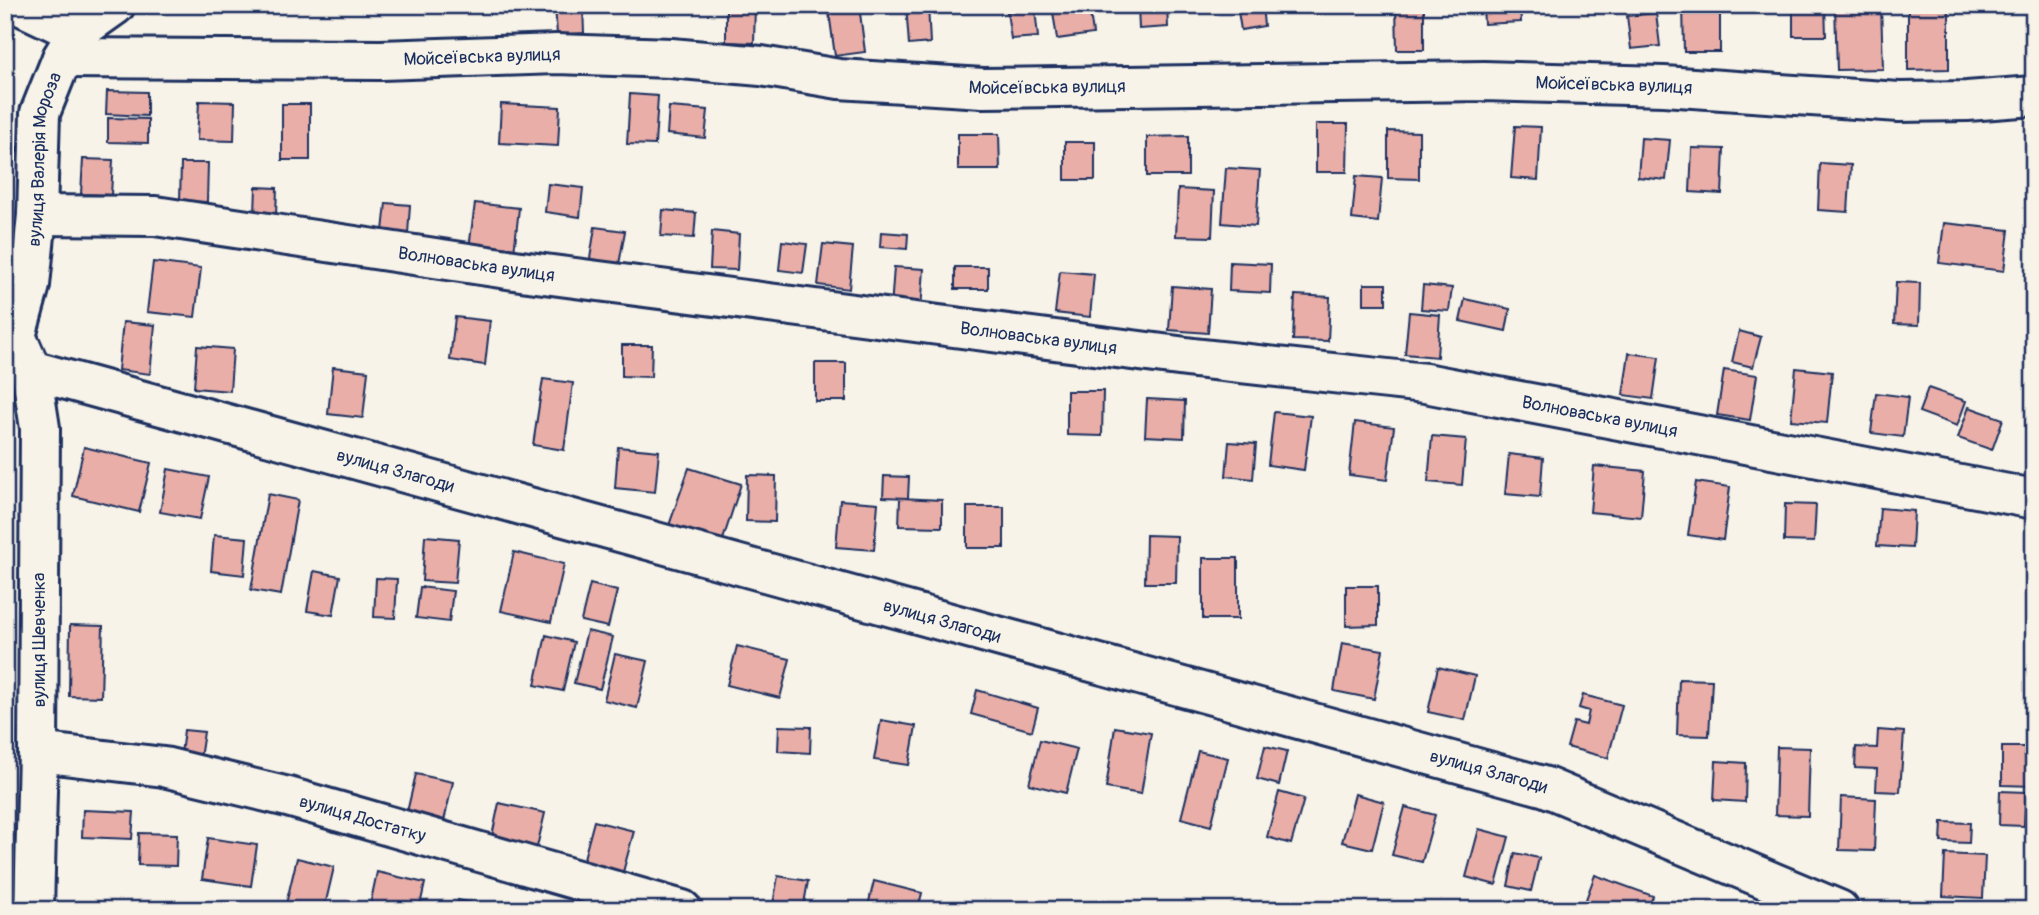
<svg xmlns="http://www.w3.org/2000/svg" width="2039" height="915" viewBox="0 0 2039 915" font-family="Pangolin,sans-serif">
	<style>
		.building { fill: #e9aea7; stroke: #1b2f5e; stroke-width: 2 }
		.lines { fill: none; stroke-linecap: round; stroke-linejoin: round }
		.minor-casing { stroke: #1b2f5e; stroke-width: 44 }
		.minor { stroke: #f7f3e8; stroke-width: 38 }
		.labels { text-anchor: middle; stroke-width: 5; stroke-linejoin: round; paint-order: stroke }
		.street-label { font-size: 18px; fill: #1b2f5e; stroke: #f7f3e8 }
	</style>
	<rect width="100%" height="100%" fill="#f7f3e8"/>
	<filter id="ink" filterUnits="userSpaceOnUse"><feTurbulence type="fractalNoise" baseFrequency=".0143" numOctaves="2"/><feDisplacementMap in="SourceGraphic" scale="14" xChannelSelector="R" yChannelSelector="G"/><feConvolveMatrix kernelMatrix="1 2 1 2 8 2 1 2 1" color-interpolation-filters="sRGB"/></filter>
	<g filter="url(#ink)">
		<path class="building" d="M555,5h28l1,28 -27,2z
			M726,5h29l-1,38 -28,-1z
			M828,5h31l6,47 -30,4z
			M906,5h22l2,38 -21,2z
			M1052,5h37l4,29 -36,5z
			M1138,5h29l1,22 -29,2z
			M1237,5h25l2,21 -23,4z
			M1396,5h28v45h-27z
			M1483,5h37l1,17 -37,2z
			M1683,5h37v47h-36z
			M1793,5h32l1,31h-33z
			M1835,5h46l2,64 -46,1z
			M1908,7h41v62l-41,1z
			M1035,9l3,28 -27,2 -4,-27z
			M1656,13l4,33 -29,3 -4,-33z
			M107,91l40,1v24l-41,-2z
			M630,94l28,2 -3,49 -28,-1z
			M199,101l36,1 -1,39 -37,-1z
			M282,104h28v56h-28z
			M501,104l59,3 -2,39 -59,-3z
			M669,107l39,3 -3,28 -38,-4z
			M108,118l40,1v24l-40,-1z
			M1316,124h32l-1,48h-31z
			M1515,126l26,1 -3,53 -27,-2z
			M1388,131l31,1v47l-31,-1z
			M958,134h41l1,36h-42z
			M1188,136v40h-41v-39z
			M1641,138l29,2 -4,40 -28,-3z
			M5,142l13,6 -11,21 3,14 -5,9z
			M1065,142h30v38h-30z
			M1692,148l32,1 -2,45 -32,-2z
			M83,159l30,1 -2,35 -30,-1z
			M181,163h27l-1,39 -27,-1z
			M1820,163l31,2 -3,47 -30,-2z
			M1226,168l34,2 -4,56 -34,-3z
			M1356,176l26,2 -4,44 -26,-3z
			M548,184l35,4 -3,29 -35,-5z
			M256,187l21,1 -1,27 -21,-1z
			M1178,189l36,2 -2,46 -36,-1z
			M386,203l24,2 -2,29 -25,-3z
			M475,203l44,5 -5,45 -45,-5z
			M663,210l33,3 -2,25 -33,-2z
			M1944,223l65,7 -5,41 -65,-8z
			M595,227l30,4 -7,39 -29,-5z
			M712,231l27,3 -2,36 -27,-1z
			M881,232l27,2 -1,15 -27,-2z
			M782,241l25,3 -4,29 -24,-3z
			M823,244l30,3 -4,42 -31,-4z
			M153,262l48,6 -6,49 -48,-5z
			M1230,262l41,2 -1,29 -41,-2z
			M894,267l30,2 -3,41 -30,-2z
			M955,267h33v22h-33z
			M1060,271l34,3 -4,43 -35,-4z
			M1896,282l24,1 -1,42 -25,-1z
			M1364,284h22v20h-22z
			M1423,285l29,3 -3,23 -28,-2z
			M1172,286l39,3 -3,44 -39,-3z
			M1295,295l35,2 -2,44 -35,-1z
			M1465,299l45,10 -4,22 -46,-10z
			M1409,312l31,3 -3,42 -32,-3z
			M455,317l35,4 -5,44 -35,-5z
			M123,322l32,3 -5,49 -32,-4z
			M1739,331l22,6 -8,30 -21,-5z
			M622,345h30l-1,32 -29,-1z
			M197,346l36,3 -3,42 -36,-3z
			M1629,353l30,4 -6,42 -30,-4z
			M815,363h31v38h-31z
			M333,367l35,4 -5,47 -35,-4z
			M1796,368l36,4 -5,51 -36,-3z
			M1724,370l33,5 -7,45 -33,-5z
			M543,379l30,4 -9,67 -31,-5z
			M1928,388l38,13 -9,25 -38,-14z
			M1067,391h36l-1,45 -35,-1z
			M1876,393l32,4 -5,40 -32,-4z
			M1147,399l38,2 -1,37 -39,-2z
			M1969,407l34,12 -11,31 -34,-12z
			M1274,412l37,4 -7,54 -36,-5z
			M1355,422l39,5 -7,53 -38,-5z
			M1432,436l34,3 -4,46 -34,-3z
			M1229,442l27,2 -3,35 -27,-3z
			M84,447l67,16 -12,49 -66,-16z
			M618,447l41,4 -4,41 -40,-4z
			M1509,454l34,4 -3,39 -35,-3z
			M1594,466l51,5 -4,46 -51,-5z
			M689,468l52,16 -23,71 -53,-18z
			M168,469l41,8 -9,42 -40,-7z
			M747,475l29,1 -1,46 -29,-1z
			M884,476l25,1 -1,21 -25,-1z
			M1696,482l34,5 -7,53 -35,-5z
			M268,494l30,6 -17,95 -30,-5z
			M900,498l42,2v27l-43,-1z
			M840,500l38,3 -4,47 -38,-3z
			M1785,504l31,1 -2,37 -30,-1z
			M967,507h37v41h-37z
			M1880,508l34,3 -2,37 -35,-2z
			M214,535l33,3 -3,37 -33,-4z
			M1146,535l31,1 -1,47h-31z
			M425,536l34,3 -4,44 -33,-2z
			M514,552l50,12 -13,58 -50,-11z
			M1203,558h35v61h-35z
			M314,571l26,5 -7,39 -26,-4z
			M376,578l21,1 -2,39 -21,-1z
			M590,584l27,7 -9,36 -27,-6z
			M1346,586h32v39l-32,1z
			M420,587l33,4 -4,31 -33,-4z
			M70,625l33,1 -2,71 -32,-1z
			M587,631l26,6 -13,52 -26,-6z
			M546,635l28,7 -11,49 -28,-6z
			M1342,643l41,7 -9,49 -40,-8z
			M737,646l53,13 -10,39 -53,-13z
			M615,654l33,7 -11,47 -33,-8z
			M1438,667l37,9 -10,44 -37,-8z
			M1679,679l33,1 -3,56 -32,-1z
			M977,690l61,18 -6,23 -61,-17z
			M1583,695l39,10 -14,53 -41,-11 7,-25 12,3 3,-14 -10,-3z
			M881,720l35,6 -7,39 -35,-5z
			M779,726l32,1 -1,26 -32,-2z
			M1115,727l36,6 -10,61 -35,-6z
			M184,730l20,2 -5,33 -19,-3z
			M1878,730l26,2 -4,60 -24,-1 1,-22 -22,-1 1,-21 21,1z
			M1040,740l37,9 -11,44 -37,-9z
			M1265,746l22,5 -8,34 -22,-6z
			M1777,747l33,1 -2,68 -33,-1z
			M2002,747h32v39l-32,-1z
			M1198,751l30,7 -17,68 -30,-8z
			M1716,761l30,2 -1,39 -31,-2z
			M416,774l37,8 -9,39 -37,-9z
			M2000,791l26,1 -2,34 -25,-1z
			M1279,792l25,7 -13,45 -24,-7z
			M1355,794l29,8 -12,47 -30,-7z
			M1841,797l35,2 -2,52 -35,-1z
			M499,803l46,10 -9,38 -45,-10z
			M1405,807l30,8 -13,47 -30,-7z
			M83,810l51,2 -2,27 -50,-2z
			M594,821l40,10 -11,41 -40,-10z
			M1942,822l28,1 -1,20 -28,-1z
			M1479,829l30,8 -13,48 -30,-8z
			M139,833l38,1 -1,32 -38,-1z
			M208,838l49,7 -6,41 -49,-7z
			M1515,853l24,5 -8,33 -23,-5z
			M1945,854l40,2 -2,42 -40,-2z
			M297,858l37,9 -10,43h-14l-24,-6z
			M377,872l48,11 -6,27h-50z
			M1595,875l58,21 -5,14h-66z
			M778,876l30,5 -5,29h-31z
			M874,881l48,12 -4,17h-51z
			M458,900l43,9v1h-45z
			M1500,904l25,4v2h-26z"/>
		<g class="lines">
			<g class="minor-casing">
				<g id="minor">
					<path d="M20,5l57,27"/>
					<path id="s1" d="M62,58l319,2 176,-6 114,4 90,8 78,13 144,9 501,-7 180,5 235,16 68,-1 67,-5"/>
					<path id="s2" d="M37,215l118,1 366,55 673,87 231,25 609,116"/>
					<path d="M5,328l11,8 15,34 9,58 -2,324 -4,158"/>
					<path id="s3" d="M16,336l14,-51 7,-70 3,-102 22,-55 15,-26 38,-27"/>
					<path id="s4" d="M31,370l1515,417 293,123"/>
					<path id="s5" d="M38,752l126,15 124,30 394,113"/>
				</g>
			</g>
			<use href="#minor" class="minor"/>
		</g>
	</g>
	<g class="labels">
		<g class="street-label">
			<text dy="6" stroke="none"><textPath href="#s1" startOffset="420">Мойсеївська вулиця</textPath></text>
			<text dy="6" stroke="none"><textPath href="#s1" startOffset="1554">Мойсеївська вулиця</textPath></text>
			<text dy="6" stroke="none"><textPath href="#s1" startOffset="987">Мойсеївська вулиця</textPath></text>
			<text dy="6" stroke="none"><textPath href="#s3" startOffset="180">вулиця Валерія Мороза</textPath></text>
			<text dy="6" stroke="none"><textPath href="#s2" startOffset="443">Волноваська вулиця</textPath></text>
			<text dy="6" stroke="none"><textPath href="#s2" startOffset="1010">Волноваська вулиця</textPath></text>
			<text dy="6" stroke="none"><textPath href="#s2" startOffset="1577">Волноваська вулиця</textPath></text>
			<text dy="6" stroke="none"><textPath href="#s4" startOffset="378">вулиця Злагоди</textPath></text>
			<text dy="6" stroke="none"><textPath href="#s4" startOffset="945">вулиця Злагоди</textPath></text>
			<text transform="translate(39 640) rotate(-90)" y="6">вулиця Шевченка</text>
			<text dy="6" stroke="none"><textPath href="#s4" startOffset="1512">вулиця Злагоди</textPath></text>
			<text dy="6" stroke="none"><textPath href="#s5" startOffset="332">вулиця Достатку</textPath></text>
		</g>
	</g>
	<rect width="2039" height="915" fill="none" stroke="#f7f3e8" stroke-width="28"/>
	<rect x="14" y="14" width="2011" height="887" fill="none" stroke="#1b2f5e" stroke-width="2.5" filter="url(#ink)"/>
</svg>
